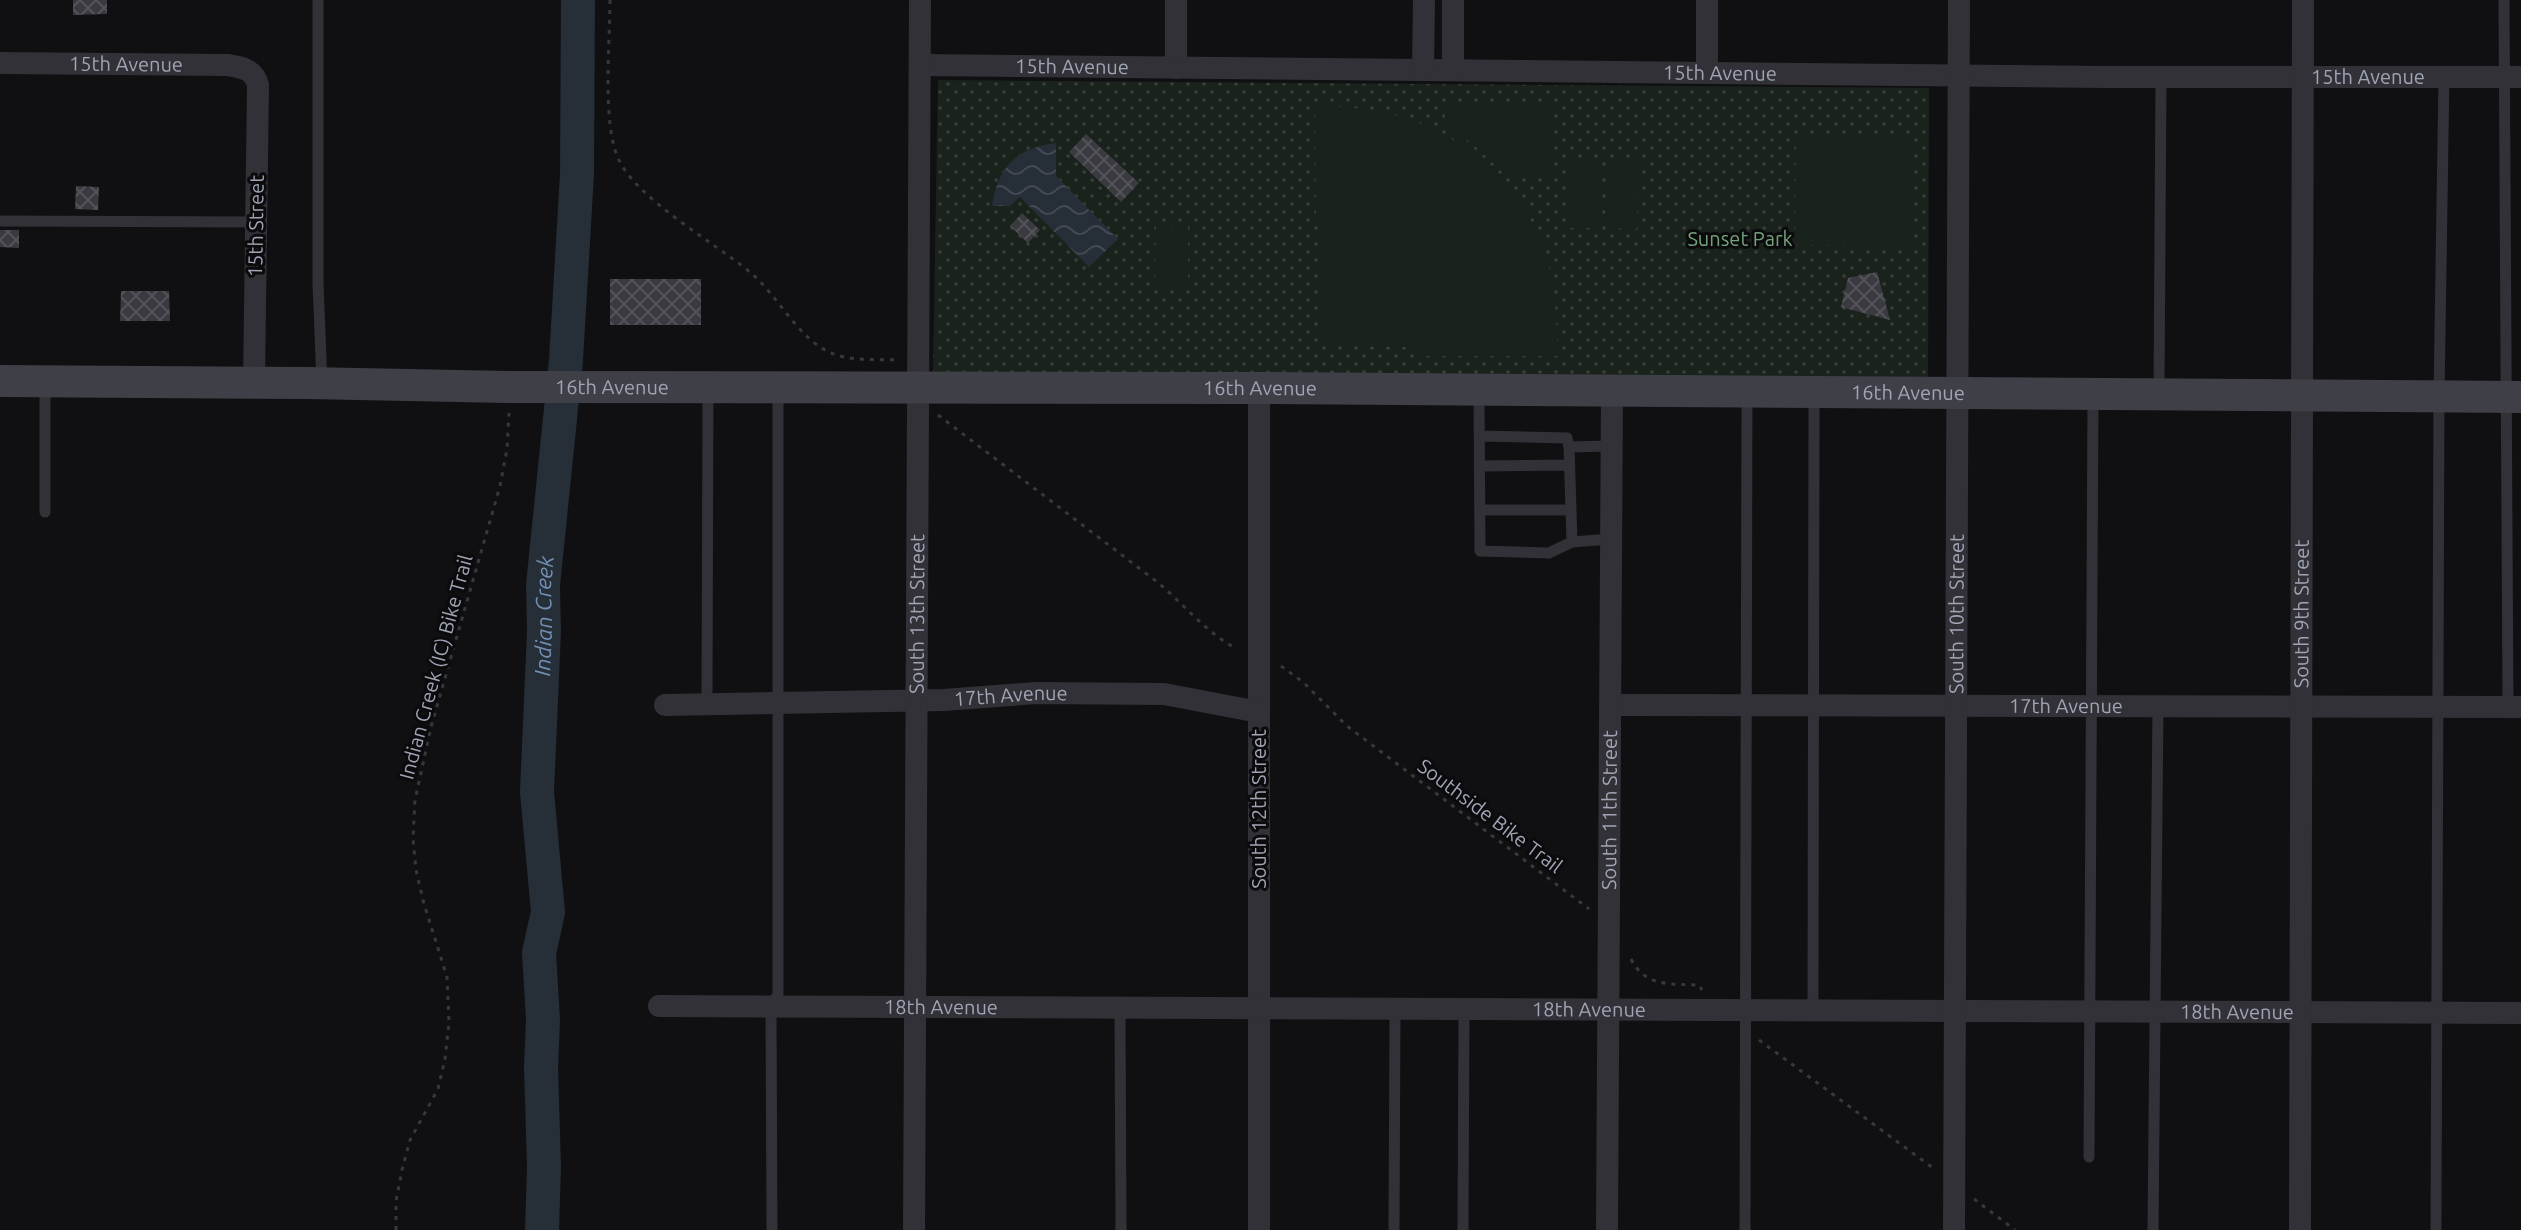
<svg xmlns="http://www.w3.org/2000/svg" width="2521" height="1230" viewBox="0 0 2521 1230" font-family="Ubuntu,sans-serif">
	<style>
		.park { fill: url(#park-dots) }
		.garden { fill: #1a221c }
		.water { fill: url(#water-waves) }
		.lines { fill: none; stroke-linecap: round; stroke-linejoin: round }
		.river { stroke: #262e37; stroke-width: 34 }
		.building { fill: url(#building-cross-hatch) }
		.path { stroke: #37383e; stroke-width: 3; stroke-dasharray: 4 6; stroke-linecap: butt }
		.lane { stroke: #313137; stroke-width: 11 }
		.street { stroke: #313137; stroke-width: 22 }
		.secondary { stroke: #3f4047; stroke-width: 32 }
		.labels { text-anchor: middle; stroke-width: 6; stroke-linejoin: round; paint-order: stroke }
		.street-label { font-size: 20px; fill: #a0a4b4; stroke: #0b0b0d }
		.park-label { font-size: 20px; fill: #74a27b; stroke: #0b0b0d }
		.water-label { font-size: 22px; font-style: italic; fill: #7290b4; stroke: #0b0b0d }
	</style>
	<defs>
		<pattern id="park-dots" width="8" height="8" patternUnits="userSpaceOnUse" patternTransform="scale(2)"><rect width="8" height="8" fill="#1a221c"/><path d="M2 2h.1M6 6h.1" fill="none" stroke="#383f3b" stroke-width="1.8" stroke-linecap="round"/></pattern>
		<pattern id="water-waves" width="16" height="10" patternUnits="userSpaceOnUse" patternTransform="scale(2)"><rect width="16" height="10" fill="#262e37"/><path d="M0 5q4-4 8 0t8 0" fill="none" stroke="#424952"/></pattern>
		<pattern id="building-cross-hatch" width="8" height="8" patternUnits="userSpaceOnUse" patternTransform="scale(2)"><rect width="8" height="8" fill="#3a3a40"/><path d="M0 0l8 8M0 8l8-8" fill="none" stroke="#535459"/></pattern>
	</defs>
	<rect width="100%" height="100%" fill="#101012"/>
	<path class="park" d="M938,80l991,8 -1,305 -995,-21z"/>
	<path class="garden" d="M1445,102h109l-1,73 -47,1 -33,-32 -28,-18z
		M1315,106c31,1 62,2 91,12 69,23 128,80 144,153 6,28 7,57 8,85h-131l-11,-9 -83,-1 -14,-17 2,-95 -5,-9z
		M1796,134h116l-1,112 -116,-1z
		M1567,159h32l-1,69h-32z
		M1606,159l32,1 -1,69 -32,-1z
		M1156,226l32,1v60h-33z"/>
	<path class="water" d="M1056,143v33l62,63 -29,28 -69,-70 -10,9h-18c6,-40 25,-58 64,-63z"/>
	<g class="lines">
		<path class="river" id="s1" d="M542,1230l2,-63 -3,-100 2,-47 -4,-67 9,-41 -11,-120 7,-161 -1,-46 23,-225 11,-186 1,-174"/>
	</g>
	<path class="building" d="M73,0h34v14l-34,1z
		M1086,134l53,49 -18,19 -52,-50z
		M76,186l23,1 -1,23 -23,-1z
		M1022,213l18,17 -12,13 -18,-17z
		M0,230h19v18l-19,-1z
		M1877,272l13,48 -49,-13 7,-29z
		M610,279h91v46h-91z
		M121,291h48l1,30h-50z"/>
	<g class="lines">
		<path class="path" d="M610,0c0,41 -8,122 8,158 18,41 96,84 133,115 26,22 46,63 76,78 21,11 49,8 73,9
			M938,415l218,166c27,22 49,51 81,68
			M1281,666l22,16 44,44 242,183
			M1631,959c14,28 40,25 68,26l3,5
			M1759,1040l174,128
			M1974,1199l41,31
			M396,1230v-29l6,-31 8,-30 28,-51 7,-30 4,-37 -2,-45 -23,-73 -8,-34 -3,-31 2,-39 16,-73 69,-241 7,-37 2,-36"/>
		<path class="lane" d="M318,0v283l4,100
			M2504,0l4,707
			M0,221l256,1
			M45,382v130
			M1479,390l1,161 69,2 23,-11 39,-3
			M2159,392l2,-315
			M1480,436l87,2 2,9
			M1480,466l89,-1
			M1480,510h90
			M1572,542l-3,-95 42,-1
			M707,704l1,-316
			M1120,1009l1,221
			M1813,1011l1,-615
			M2089,1157l4,-759
			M772,1230l-1,-223 7,-13v-603
			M1394,1230l1,-220
			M1463,1230l1,-220
			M1745,1230l2,-838
			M2153,1230l5,-524
			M2436,1230l3,-834 5,-320"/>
		<g class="street">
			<path d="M1176,0v68"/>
			<path id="s2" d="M0,63l227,2c14,2 27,4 31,20l-4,298"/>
			<path id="s3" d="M920,65l1188,12h413"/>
			<path d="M1423,70l1,-70"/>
			<path d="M1453,70v-70"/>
			<path d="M1707,72v-72"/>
			<path d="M1259,388v842"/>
			<path id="s4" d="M665,705l279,-5 92,-7 128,1 95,18"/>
			<path id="s5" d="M1610,705l911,2"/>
			<path id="s6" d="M659,1006l1862,7"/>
			<path id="s7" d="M914,1230l6,-1230"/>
			<path id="s8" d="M1607,1230l5,-839"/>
			<path id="s9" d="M1954,1230l5,-1230"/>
			<path id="s10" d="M2300,1230l3,-1230"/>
		</g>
		<path class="secondary" id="s11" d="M0,381l308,2 200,4 751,1 1262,9"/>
	</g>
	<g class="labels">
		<g class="street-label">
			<text dy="7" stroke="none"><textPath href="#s2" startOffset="126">15th Avenue</textPath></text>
			<text dy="7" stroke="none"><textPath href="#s3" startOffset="152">15th Avenue</textPath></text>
			<text dy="7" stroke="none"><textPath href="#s3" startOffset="800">15th Avenue</textPath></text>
			<text dy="7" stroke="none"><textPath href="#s3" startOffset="1448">15th Avenue</textPath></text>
			<text transform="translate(256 226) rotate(-89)" y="7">15th Street</text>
			<text dy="7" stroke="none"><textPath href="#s11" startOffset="612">16th Avenue</textPath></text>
			<text dy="7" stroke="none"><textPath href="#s11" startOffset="1260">16th Avenue</textPath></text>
			<text dy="7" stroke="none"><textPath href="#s11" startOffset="1908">16th Avenue</textPath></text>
			<text dy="7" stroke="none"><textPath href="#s7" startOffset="616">South 13th Street</textPath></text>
			<text dy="7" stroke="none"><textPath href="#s9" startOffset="616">South 10th Street</textPath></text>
			<text dy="7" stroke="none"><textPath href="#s10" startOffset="616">South 9th Street</textPath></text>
			<text transform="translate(436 667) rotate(-75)" y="7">Indian Creek (IC) Bike Trail</text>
			<text dy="7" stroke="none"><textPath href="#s4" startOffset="346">17th Avenue</textPath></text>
			<text dy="7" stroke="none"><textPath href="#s5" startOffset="456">17th Avenue</textPath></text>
			<text transform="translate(1259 809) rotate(-90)" y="7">South 12th Street</text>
			<text dy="7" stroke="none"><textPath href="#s8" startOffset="420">South 11th Street</textPath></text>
			<text transform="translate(1490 816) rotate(37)" y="7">Southside Bike Trail</text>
			<text dy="7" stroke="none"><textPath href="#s6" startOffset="282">18th Avenue</textPath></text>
			<text dy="7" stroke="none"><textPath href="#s6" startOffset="930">18th Avenue</textPath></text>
			<text dy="7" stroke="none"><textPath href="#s6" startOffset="1578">18th Avenue</textPath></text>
		</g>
		<g class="park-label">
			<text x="1740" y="246">Sunset Park</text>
		</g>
		<g class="water-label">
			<text dy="8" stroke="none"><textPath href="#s1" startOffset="616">Indian Creek</textPath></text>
		</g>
	</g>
</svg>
